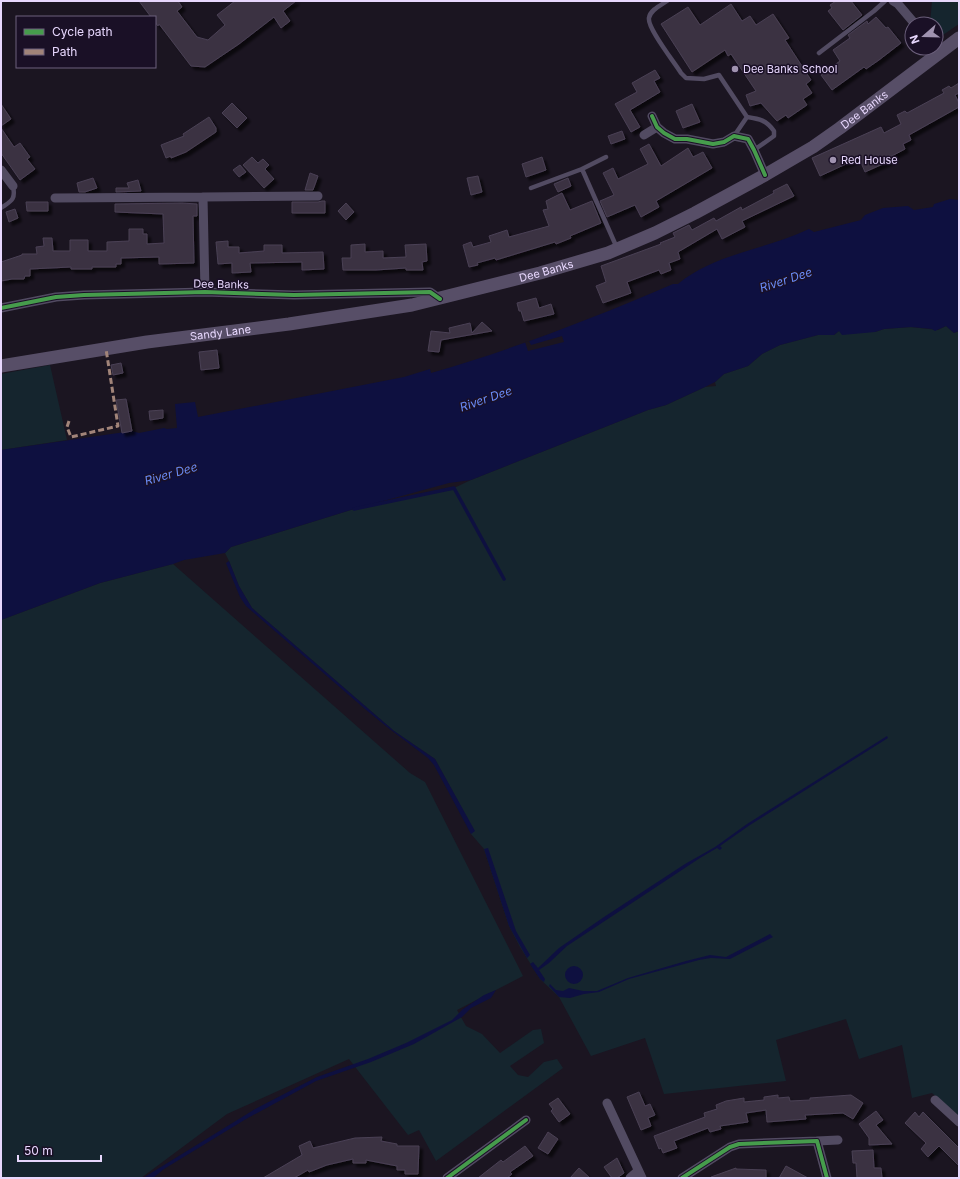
<svg xmlns="http://www.w3.org/2000/svg" width="960" height="1179" viewBox="0 0 960 1179" font-family="Inter,sans-serif">
	<style>
		.green { fill: #15252e }
		.water { fill: #0e1040 }
		.pier { fill: #1b1521 }
		.lines { fill: none; stroke-linecap: round; stroke-linejoin: round }
		.stream { stroke: #0e1040; stroke-width: 3.5 }
		.building { fill: #3b3343; stroke: #4a4054; filter: url(#shadow) }
		.service { stroke: #524b62; stroke-width: 4.5 }
		.minor { stroke: #524b62; stroke-width: 9 }
		.secondary { stroke: #574e67; stroke-width: 13 }
		.quiet { stroke: #a18479; stroke-width: 3; stroke-dasharray: 6 3; stroke-linecap: butt }
		.cycleway-casing { stroke: #1a1026; stroke-width: 6 }
		.cycleway { stroke: #469c4c; stroke-width: 4 }
		.poi-dot { fill: #a093b0; stroke: #1a1026; stroke-width: 1.5 }
		.labels { text-anchor: middle; stroke-width: 3; stroke-linejoin: round; paint-order: stroke }
		.poi-label { font-size: 11px; fill: #e7d7fd; stroke: #1a1026; text-anchor: start }
		.street-label { font-size: 11px; fill: #e7d7fd; stroke: #1a1026 }
		.water-label { font-size: 12px; font-style: italic; fill: #6a8cf8; stroke: #1a1026 }
	</style>
	<defs>
		<filter id="shadow"><feDropShadow dx="3.5" dy="3.5" stdDeviation="1" flood-color="#0009"/></filter>
	</defs>
	<rect width="100%" height="100%" fill="#1b1521"/>
	<path class="green" d="M932,1h27v23l-19,13 -4,-3v-10h-6z
		M946,326l8,7 5,-2v785l-27,-23 -20,5 -10,-53 -43,14 -13,-40 -70,21 10,41 -122,13 -19,-56 -54,18 -32,-59 -19,-18 -20,-32 -11,-21 -25,-77 -13,-15 -11,-29 -25,-46 -41,-28 -142,-123 -13,-22 -10,-25 -4,-8 6,-6 123,-38 100,-21 17,-8 177,-70 18,-5 39,-18 11,-1 -1,-4 9,-8 24,-8 14,-12 18,-9 38,-10h16l5,-4 36,1 9,-3 27,-2 27,3z
		M50,365l17,75 -66,10v-76z
		M173,564l237,209 15,9 98,194 -66,34 9,16 16,8 18,19 33,-23 8,-1 3,14 -34,23 8,9 10,2 16,-15 13,-3 6,9 -127,93 -17,-31 -11,5 -59,-76 -122,55 -86,64h-140v-558l99,-37z"/>
	<path class="water" d="M950,199l9,1v131l-5,2 -8,-7 -11,5 -3,-2 -21,-2 -27,2 -9,3 -33,3 -3,-4 -5,4h-16l-38,10 -18,9 -14,12 -24,8 -9,8 -10,5 -39,18 -18,5 -177,70 -22,3 -95,26 -123,38 -6,6 -41,7 -11,4 -73,19 -99,37v-170l131,-19 7,2 25,-5 3,1 10,-1 -2,-24 20,-2 3,15 206,-40 26,-8 1,4c83,-24 163,-55 242,-89h5c37,-31 88,-34 131,-55l5,3 47,-12 4,-5 18,-7 25,-2 6,4 19,-3 1,-3z
		M229,561l10,25 13,22 142,123 41,28 40,72 -4,3 -37,-69 -6,-7 -41,-31 -22,-18 -119,-103 -6,-9 -14,-34z
		M887,736l1,2 -138,87 -30,21 2,2 -2,2 -3,-2 -17,10 -133,88 -18,17 -10,7 6,9 -1,3 -4,-3 -10,-15 3,-2 5,6 21,-20 45,-31 81,-53 30,-17 32,-23z
		M488,848l28,83 14,24 -3,3 -18,-32 -25,-77z
		M770,934l3,3 -43,22 -19,-1 -12,2 -70,19 -30,13 -15,2 -14,4 -11,-1 -10,-11 1,-2 6,6 7,1 6,-3 14,3h14l31,-13 58,-17 24,-6 16,2z
		M565 975a9 9 0 1 1 18 0a9 9 0 1 1-18 0Z
		M496,990l-5,8 -20,10 -9,9 -48,27 -43,18 -55,19 -70,38 -82,50 -11,9h-10l114,-70 60,-31 51,-18 38,-16 46,-23 11,-11 21,-14z"/>
	<path class="pier" d="M562,336l2,6 -36,9 -3,-9 4,-1 2,4z"/>
	<g class="lines">
		<path class="stream" d="M354,509l100,-21 50,91"/>
	</g>
	<path class="building" d="M139,1h39l4,6 -5,4 20,26 11,3 17,-15 -8,-10 18,-14h61l-13,10 7,10 -9,7 -7,-11 -35,27 -34,23 -14,-1 -32,-42 -1,2 -3,-4v-5h-4z
		M836,1h15l11,14 -19,15 -15,-19 4,-3 -2,-3z
		M731,4l11,17 8,-5 6,9 17,-11 16,24 -4,2 26,40 -5,4 6,9 -9,6 4,6 -19,13 -2,-3 -9,6 -16,-18 -11,3 -4,-11 10,-4 -25,-37 -3,2 -3,-6 -33,22 -31,-48 27,-17 12,18z
		M876,17l10,11 2,-1 13,16 -22,17 -13,9 -2,-2 -32,23 -11,-15 19,-14 -7,-11 17,-12 -2,-3 19,-14 1,3z
		M655,70l5,8 -6,3 6,11 -30,18 10,17 -9,5 -16,-28 22,-12 -5,-9z
		M959,83v10l-4,2 4,8v4l-50,28 2,5 -8,4 2,5 -15,8 2,3 -27,12 -6,-14 -39,18 -8,-18 69,-31 3,6 17,-9 -4,-9 8,-4 2,2 37,-20 -2,-3 7,-4 2,2z
		M232,103l15,15 -10,10 -15,-15z
		M1,104l10,15 -10,7z
		M692,104l8,18 -17,6 -7,-17z
		M209,117l7,11v4l-30,20 -15,6v-2l-5,2 -5,-13 23,-9 -1,-2z
		M1,128l13,19 6,-4 10,14 -3,2 8,10 -15,11 -19,-27z
		M622,131l3,8 -14,5 -3,-8z
		M649,144l12,22 27,-18 5,9 10,-5 9,16 -56,33 3,6 -18,10 -6,-12 -28,12 -7,-16 14,-6 -11,-22 10,-5 5,11 30,-15 -8,-15z
		M252,157l6,6 5,-4 6,6 -4,4 9,10 -10,9 -21,-23z
		M542,157l4,13 -20,7 -4,-13z
		M240,165l6,7 -7,5 -6,-7z
		M310,173l8,3 -5,14h-8z
		M478,176l4,16 -11,3 -4,-17z
		M93,178l4,10 -12,4h-6l-2,-9z
		M568,178l3,8 -13,6 -4,-8z
		M138,180l3,11 -25,1v-4h13l-2,-5z
		M787,184l7,12 -52,25 3,6 -23,12 -5,-10 -39,23 2,7 -11,4 2,7 -10,4 -2,-4 -32,12 4,11 -28,10 -7,-17 10,-4 -5,-16 60,-22 -1,-1 15,-6 -2,-4 16,-8 3,5 22,-12 2,3 25,-14 1,3 32,-17 -1,-2z
		M562,193l8,17 22,-9 9,22 -31,13 1,2 -15,6 -1,-2 -59,18 -1,-2 -18,5 1,2 -9,2 -6,-22 8,-3 2,5 18,-5 -2,-6 18,-6 2,7 40,-11 -6,-16 5,-1 -2,-8z
		M322,201h3v12h-33v-11h26z
		M26,202h22v9h-21z
		M182,203l15,1v12h-4l1,47 -35,1v-7l-38,1v6h-5v3h-24v2h-21v-2l-41,2v7h-5l-1,3h-12l-11,2v-19l21,-7v-1h15l-1,-7 8,-1 -1,-8h9l1,13h17v-11h18v11h19v-9l22,-1v-12h14v5h4v10l17,-1 -1,-29 -48,-2v-8z
		M346,203l8,9 -8,8 -8,-9z
		M15,209l3,9 -9,4 -3,-10z
		M228,241v6h11v6l25,-2v-6h18v8l41,-1 1,17 -22,1v-8l-52,1 1,9 -19,1v-10l-14,1 -2,-22z
		M365,244v8l18,-1v7l23,-1 -1,-12 21,-1 1,17 -5,1 1,8h-17v-2l-30,2h-33l-1,-12h9v-13z
		M536,298l3,10 12,-4 3,10 -30,7 -3,-10h-2l-2,-8z
		M482,322l10,9 -51,9 -2,12 -11,-1 3,-20 19,2 -1,-5 21,-5 2,10z
		M217,350l2,18 -18,2 -2,-18z
		M121,363l2,10 -10,2 -2,-10z
		M126,399l6,32 -10,2 -6,-33z
		M163,410v8l-13,2 -1,-9z
		M639,1092l6,14 5,-2 5,11 -7,3 3,8 -10,4 -14,-33z
		M778,1095v3l11,-1 1,4 20,-1v-2l41,-3 12,8 -10,16 -10,-6 -38,2 1,4 -39,3 -1,-12 -20,3 2,9 -28,4 1,3 -11,3 -2,-4 -34,13 3,7 -14,5 -2,-5 -2,1 -5,-13 51,-19 -1,-4 13,-4 -1,-4 10,-4 18,-3v4l20,-2v-3z
		M558,1098l12,16 -11,8 -8,-11 2,-2 -4,-5z
		M876,1111l7,9 -7,5 16,19 -23,1v-7l-10,-14z
		M915,1112l4,5 4,-5 36,36v18l-20,-20 -11,11 -7,-8 5,-6 -21,-20z
		M548,1132l10,7 -10,15 -10,-6z
		M382,1137l-1,4 16,3v2h22l-1,28h-13v-4h-8v-4l-31,-6v3h-13v-4l-26,6 -18,7 -1,-2 -14,8h-31l39,-23 -3,-9 11,-5 3,7 42,-10z
		M525,1146l8,10 -23,16 2,2 -5,4h-29l23,-18 2,2z
		M873,1150l1,18h7l1,10h-25l-1,-15h-3l-1,-12z
		M617,1158l7,15 -7,5h-5l-8,-11z
		M786,1166l22,12h-29z
		M579,1168l11,10h-20z
		M736,1168v1l30,1v8h-54l-1,-1z"/>
	<g class="lines">
		<path class="service" d="M667,1c-6,4 -17,9 -18,17 -2,10 26,45 32,55l5,5 18,1 15,-4 28,42c13,2 19,3 27,14v5l-20,14
			M819,53l55,-42 11,-10
			M734,136l13,-19
			M582,169l24,-12
			M531,188l51,-19 35,79
			M1,208c10,-7 15,-8 12,-22"/>
		<path class="minor" d="M893,1l5,3 17,20
			M652,116l5,11 7,6 11,6h12l26,5 11,-2 10,-6 14,3 6,11 11,25
			M644,135l13,-8
			M1,170l12,16
			M55,198l148,-1
			M205,292l-2,-95 115,-1
			M1,308l55,-11 28,-2 121,-3 89,3 136,-3 10,7
			M935,1100l24,22
			M607,1103l35,75
			M817,1141l21,-1
			M447,1178l79,-58
			M630,1178l8,-7
			M682,1178l48,-31 9,-3 78,-3 10,37"/>
		<path class="secondary" id="s1" d="M1,366l146,-24 142,-18 123,-19 128,-32 68,-20 47,-20 40,-20 70,-38 48,-28 27,-19 119,-90"/>
		<path class="quiet" d="M69,421l-2,6 4,10 47,-11 -12,-77"/>
		<g class="cycleway-casing">
			<path id="cycleway" d="M652,116l5,11 7,6 11,6h12l26,5 11,-2 10,-6 14,3 6,11 11,25
				M1,308l55,-11 28,-2 121,-3 89,3 136,-3 10,7
				M447,1178l79,-58
				M682,1178l48,-31 9,-3 78,-3 10,37"/>
		</g>
		<use href="#cycleway" class="cycleway"/>
	</g>
	<g class="poi-dot">
		<circle cx="735" cy="69" r="4"/>
		<circle cx="833" cy="160" r="4"/>
	</g>
	<g class="labels">
		<g class="poi-label">
			<text x="743" y="73">Dee Banks School</text>
			<text x="841" y="164">Red House</text>
		</g>
		<g class="street-label">
			<text dy="4" stroke="none"><textPath href="#s1" startOffset="913">Dee Banks</textPath></text>
			<text dy="4" stroke="none"><textPath href="#s1" startOffset="554">Dee Banks</textPath></text>
			<text transform="translate(221 284) rotate(1)" y="4">Dee Banks</text>
			<text dy="4" stroke="none"><textPath href="#s1" startOffset="222">Sandy Lane</textPath></text>
		</g>
		<g class="water-label">
			<text transform="translate(786 280) rotate(-18)" y="4">River Dee</text>
			<text transform="translate(486 399) rotate(-19)" y="4">River Dee</text>
			<text transform="translate(171 474) rotate(-16)" y="4">River Dee</text>
		</g>
	</g>
	<rect width="960" height="1179" fill="none" stroke="#e7d7fd" stroke-width="4"/>
	<rect x="16" y="16" width="140" height="52" fill="#1a1026" stroke="#6c607c"/>
	<rect x="24" y="29" width="20" height="6" fill="#469c4c" stroke="#6c607c"/>
	<text x="52" y="36" font-size="12" fill="#e7d7fd">Cycle path</text>
	<rect x="24" y="49" width="20" height="6" fill="#a18479" stroke="#6c607c"/>
	<text x="52" y="56" font-size="12" fill="#e7d7fd">Path</text>
	<g transform="translate(924 36) rotate(250)"><circle r="19" fill="#1a1026" stroke="#6c607c"/>
	<path d="M0-3L7 15L0 10L-7 15Z" fill="#a093b0"/>
	<text y="-6" font-size="11" font-weight="bold" text-anchor="middle" fill="#e7d7fd">N</text>
	</g>
	<path d="M18 1155v6h83v-6" fill="none" stroke="#e7d7fd" stroke-width="2"/>
	<text x="24" y="1155" font-size="12" fill="#e7d7fd" stroke="#1a1026" stroke-width="3" paint-order="stroke">50 m</text>
</svg>
